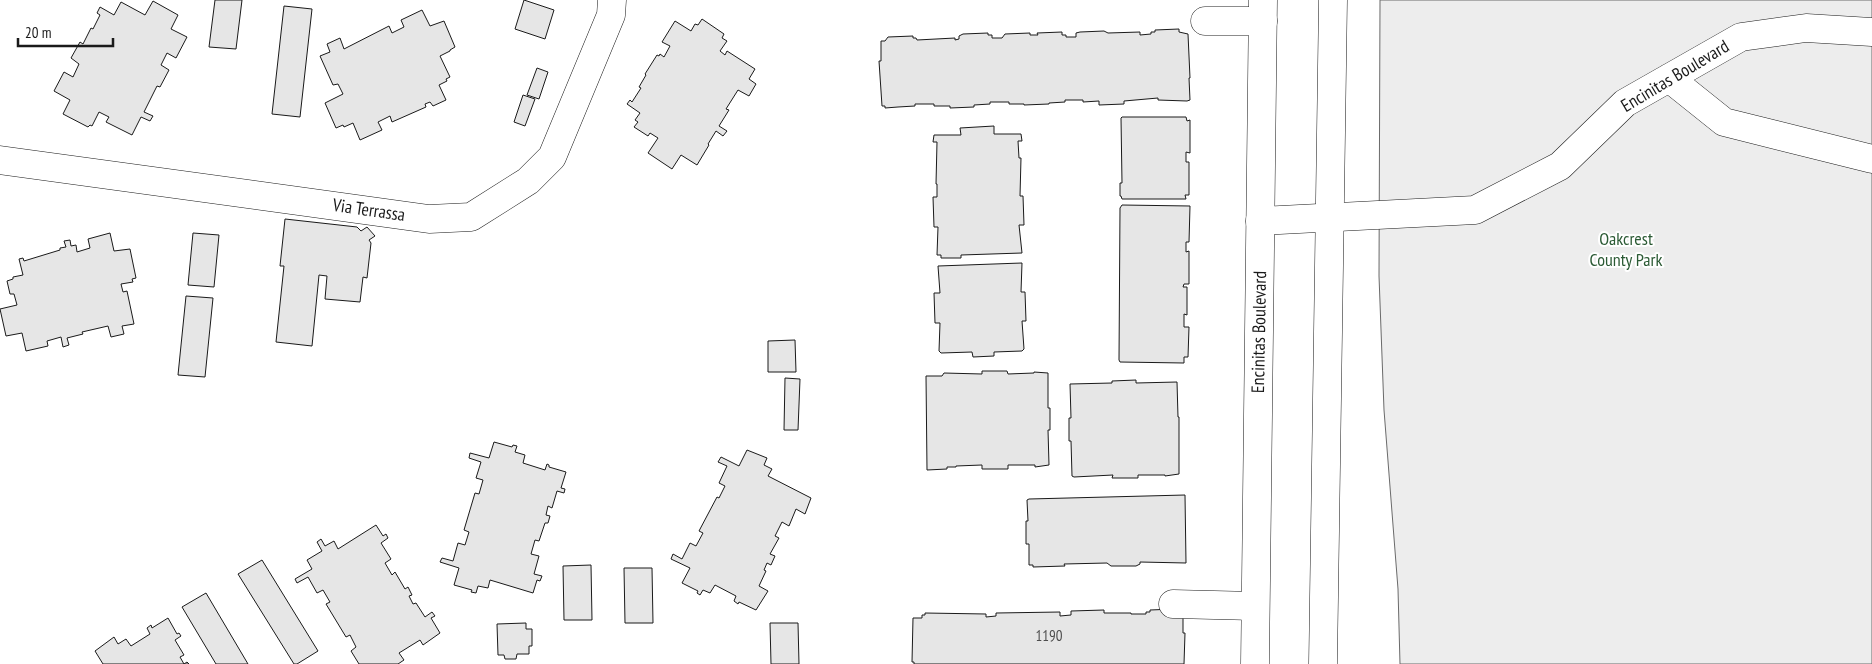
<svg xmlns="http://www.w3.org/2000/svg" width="1872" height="664" viewBox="0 0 1872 664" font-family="'PT Sans Narrow',sans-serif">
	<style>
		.built { fill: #ededed; stroke: #6a6a6a }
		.building { fill: #e6e6e6; stroke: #1a1a1a }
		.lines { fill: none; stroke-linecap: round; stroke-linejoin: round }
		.minor-casing { stroke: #1a1a1a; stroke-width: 29 }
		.major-casing { stroke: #1a1a1a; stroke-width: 29 }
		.minor { stroke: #fff; stroke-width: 28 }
		.major { stroke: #fff; stroke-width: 28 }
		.labels { text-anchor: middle; stroke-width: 4; stroke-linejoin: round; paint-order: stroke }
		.number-label { font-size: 15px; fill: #4d4d4d }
		.street-label { font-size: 18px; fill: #1a1a1a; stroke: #fff }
		.park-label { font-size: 18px; fill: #2b5a34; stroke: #fff }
	</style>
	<rect width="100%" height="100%" fill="#fff"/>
	<path class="built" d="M1380,0h492v664h-472l-2,-75 -14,-179 -5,-134z"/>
	<path class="building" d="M215,0h27l-6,49 -27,-2z
		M524,0l30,10 -9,29 -30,-10z
		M153,1l25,14 -7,14 16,8 -11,21 -9,-5 -6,12 8,5 -9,17 -3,-1 -13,26 9,4 -3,5 -9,-4 -9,18 -26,-13 3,-5 -10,-5 -7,14 -2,-1 -2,2 -25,-13 7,-14 -16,-9 10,-19 9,5 6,-13 -8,-6 9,-16 3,2 8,-16 2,1 7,-14 -3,-2 3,-6 14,8 7,-13 24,13z
		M284,6l28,3 -12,108 -28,-3z
		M422,10l8,16 14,-5 11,26 -5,3v1l-10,5 10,21 -4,2 1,2 -8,4 7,15 -13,6 -3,-4 -5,2 1,3 -34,15 -2,-6 -12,6 4,8 -22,10 -7,-17 -9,4 -1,-2 -7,3 -11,-25 18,-9 -5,-10 -5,1 -13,-29 10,-4 -3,-8 13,-6 4,11 45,-23 3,7 12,-6 -3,-7z
		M702,19l22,15 -2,4 5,3 -7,10 5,4 2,-4 28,18 -6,10 7,5 -7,12 -11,-6 -12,19 3,1 -10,16 8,5 -4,5 -7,-5 -8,13 1,1 -12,20 -16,-10 -9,14 -24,-16 10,-15 -8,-5 -2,3 -14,-9 4,-5 -3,-2 5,-7 -13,-9 3,-4 2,2 9,-14 -2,-1 7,-12 -1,-1 12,-19 2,1 1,-2 4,3 6,-11 -8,-4 13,-21 16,10 4,-7 3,1z
		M1179,29v3l9,2 2,44h-1l1,22 -3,1 -29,-1v-2l-34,3v3l-25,1v-4l-16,1v-2h-18v2l-16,1v1l-25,1v-1h-15v-2h-19v2l-16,1v2l-24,1v-2h-16v-2h-19v2l-17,1 -13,1v-2h-3l-3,-45h2v-20h4l3,-4 25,-1v2h3l1,2 38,-2v2l4,-1v-3l4,-2 25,-1v2h4v3h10l3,-4 25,-1v2h8l-1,-2 25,-1v3h4v2h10v-4l4,-1 24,-1 4,2 32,-1v3l11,-1v-2h4v-2z
		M537,68l11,4 -9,27 -12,-4z
		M523,95l12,4 -10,27 -11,-4z
		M1122,117h64l1,4 3,-1v33l-4,-1v10h3v33h-4l1,4h-64l-1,-3h-1v-13h2l-1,-65z
		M994,126v8h27l1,7h-4l1,17h2l-1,38h3l1,29h-5l3,28 -61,2v3h-20v-3h-4l1,-28h-4l-1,-30h4v-13h-1l1,-42h-4l1,-7h27l-1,-7z
		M1122,205l68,1 -1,36h-3v10l3,-1v33h-5l-1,3h4v28l-3,-1v13h5l-1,30h-4v6l-64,-1 -1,-2 1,-152z
		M285,219l72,8 4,4 6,-4 8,9 -6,4 2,3 -4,35 -4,-1 -3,25 -35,-3 2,-23 -8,-1 -7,71 -36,-4 8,-76h-4z
		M110,233l4,18 16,-2 6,29 -4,1 1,3 -12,2 2,8 4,-1 7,33 -12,2 2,8 -13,3 -3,-11 -26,6 1,2 -16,4 2,7 -6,2 -2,-10 -14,4 1,5 -22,5 -4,-18 -16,3 -6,-27 17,-4 -3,-11h-4l-3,-13 6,-2v-2l10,-2 -4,-16 4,-1 1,3 36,-11v-2l6,-1 -2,-6 6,-1 1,6 5,-1 1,7 13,-4 -2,-9z
		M193,233l26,2 -5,52 -26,-2z
		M1022,263l-1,29h4l1,29h-4l2,28 -2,2 -28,1v4l-21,1 -1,-5 -31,1 -2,-2 1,-28h-5l-1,-30h6l-2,-27z
		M186,296l27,2 -8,79 -27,-2z
		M795,340l1,32h-28v-31z
		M982,371h25l1,3 26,-1v-1l14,1v35h2v22h-2l1,35 -14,2v-2h-27v4h-26v-4l-26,1v1h-9v2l-20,1 -1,-94h16l2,-3 38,1z
		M785,378l15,1 -2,51h-14z
		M1136,380v3l41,-1 1,35h1v57l-14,2v-1h-27v3h-26l1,-3 -39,2 -2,-1 -1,-35h-2v-23h2l-1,-34 42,-1v-2z
		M494,442l18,5 1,-2 4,1 -2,6 10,3 -2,8 22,7 2,-6 2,1v2l17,5 -5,16 4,1 -1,4 -7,-2 -5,17 -4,-2 -2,9 4,1 -2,7h-3l-6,18 -4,-1 -4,14 8,2 -5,18 8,2 -2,5 -3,-1 -4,13 -43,-13 -2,8 -10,-2 -2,7 -5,-1 1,-2 -18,-5 5,-17 -19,-6 2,-4 11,3 5,-18 7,2 4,-13 -5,-2 11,-37 4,1 4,-14 -7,-2 5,-16 -12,-4 1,-5 19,5z
		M747,450l20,8 -3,7 8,4 -4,7 43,22 -6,16 -9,-5 -7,17 -7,-4 -7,14 4,2 -9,16 5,2 -4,9 -4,-2 -3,7 2,1 -7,15 9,5 -12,19 -17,-8 -1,2 -4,-3 2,-5 -21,-11 -5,8 -7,-3 -3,5 -3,-2 1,-2 -16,-8 8,-15 -19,-9 2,-5 9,5 8,-16 6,3 7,-13 -4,-2 18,-34 2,1 6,-12 -6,-3 8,-17 -9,-4 3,-5 18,9z
		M1185,495l1,68 -46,-1v2l-4,2h-25l-4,-3 -43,1 1,2 -32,1v-2h-4v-21h-3v-23h2l-1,-21 2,-1z
		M376,525l7,11 3,-2 2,4 -7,5 10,16 -6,4 7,12 3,-3 10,17 3,-2 4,8 -3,1 4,8 3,-1 9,14 7,-5 3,4 -4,2 9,15 -17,12 -3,-5 -21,13 5,7 -6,4h-39l-8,-13 5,-4 -6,-12 -4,2 -20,-33 4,-2 -7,-12 -6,3 -9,-16 -11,6 -2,-4 17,-10 -5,-9 15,-9 -5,-9 4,-3 4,7 9,-5 4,8z
		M262,560l56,91 -21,13h-3l-56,-90z
		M591,565l1,55h-28l-1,-54z
		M624,568h28l1,55h-28z
		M206,593l42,71h-32l-34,-57z
		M1175,609l8,5v19h2l-1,31h-270v-2h-2l1,-44h9v-3h3v-2l61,1v3l10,-1v-3l64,-1v4l11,-1v-4l33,-1v3h27v1h15v-2h4v-2z
		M168,618l9,16 2,-1 2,3 -6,4 9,15 -4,2 4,7 3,-2 2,2h-86l-8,-13 19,-14 4,7 8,-5 5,7 19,-12 -3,-6 4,-3 1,3z
		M526,623v6h6v17h-3v8h-12l-1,5h-11l-1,-4h-6l-1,-31z
		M770,623h28l1,41h-28z"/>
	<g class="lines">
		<g class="minor-casing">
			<path id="minor" d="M1205,21h58
				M1669,78l55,44 148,37
				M0,160l429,59 42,-2 57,-36 24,-24 59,-142 1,-15
				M1260,221l215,-11 85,-44 65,-63 116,-66 65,-9 66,4
				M1173,604l82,2"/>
		</g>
		<g class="major-casing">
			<path id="major" d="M1255,664l8,-664
				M1323,664l10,-664"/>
		</g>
		<use href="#minor" class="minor"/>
		<use href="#major" class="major"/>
	</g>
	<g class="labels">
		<g class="number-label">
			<text x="1049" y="641">1190</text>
		</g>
		<g class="street-label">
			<text transform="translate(1675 76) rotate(-31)" y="6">Encinitas Boulevard</text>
			<text transform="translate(369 210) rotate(8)" y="6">Via Terrassa</text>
			<text transform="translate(1259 332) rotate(-89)" y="6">Encinitas Boulevard</text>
		</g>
		<g class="park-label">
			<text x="1626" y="245">Oakcrest<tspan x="1626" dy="21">County Park</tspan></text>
		</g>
	</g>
	<path d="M18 38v8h95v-8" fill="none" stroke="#1a1a1a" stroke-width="2.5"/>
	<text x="25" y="38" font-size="15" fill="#1a1a1a" stroke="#ffffff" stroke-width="4" paint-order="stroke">20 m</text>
</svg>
